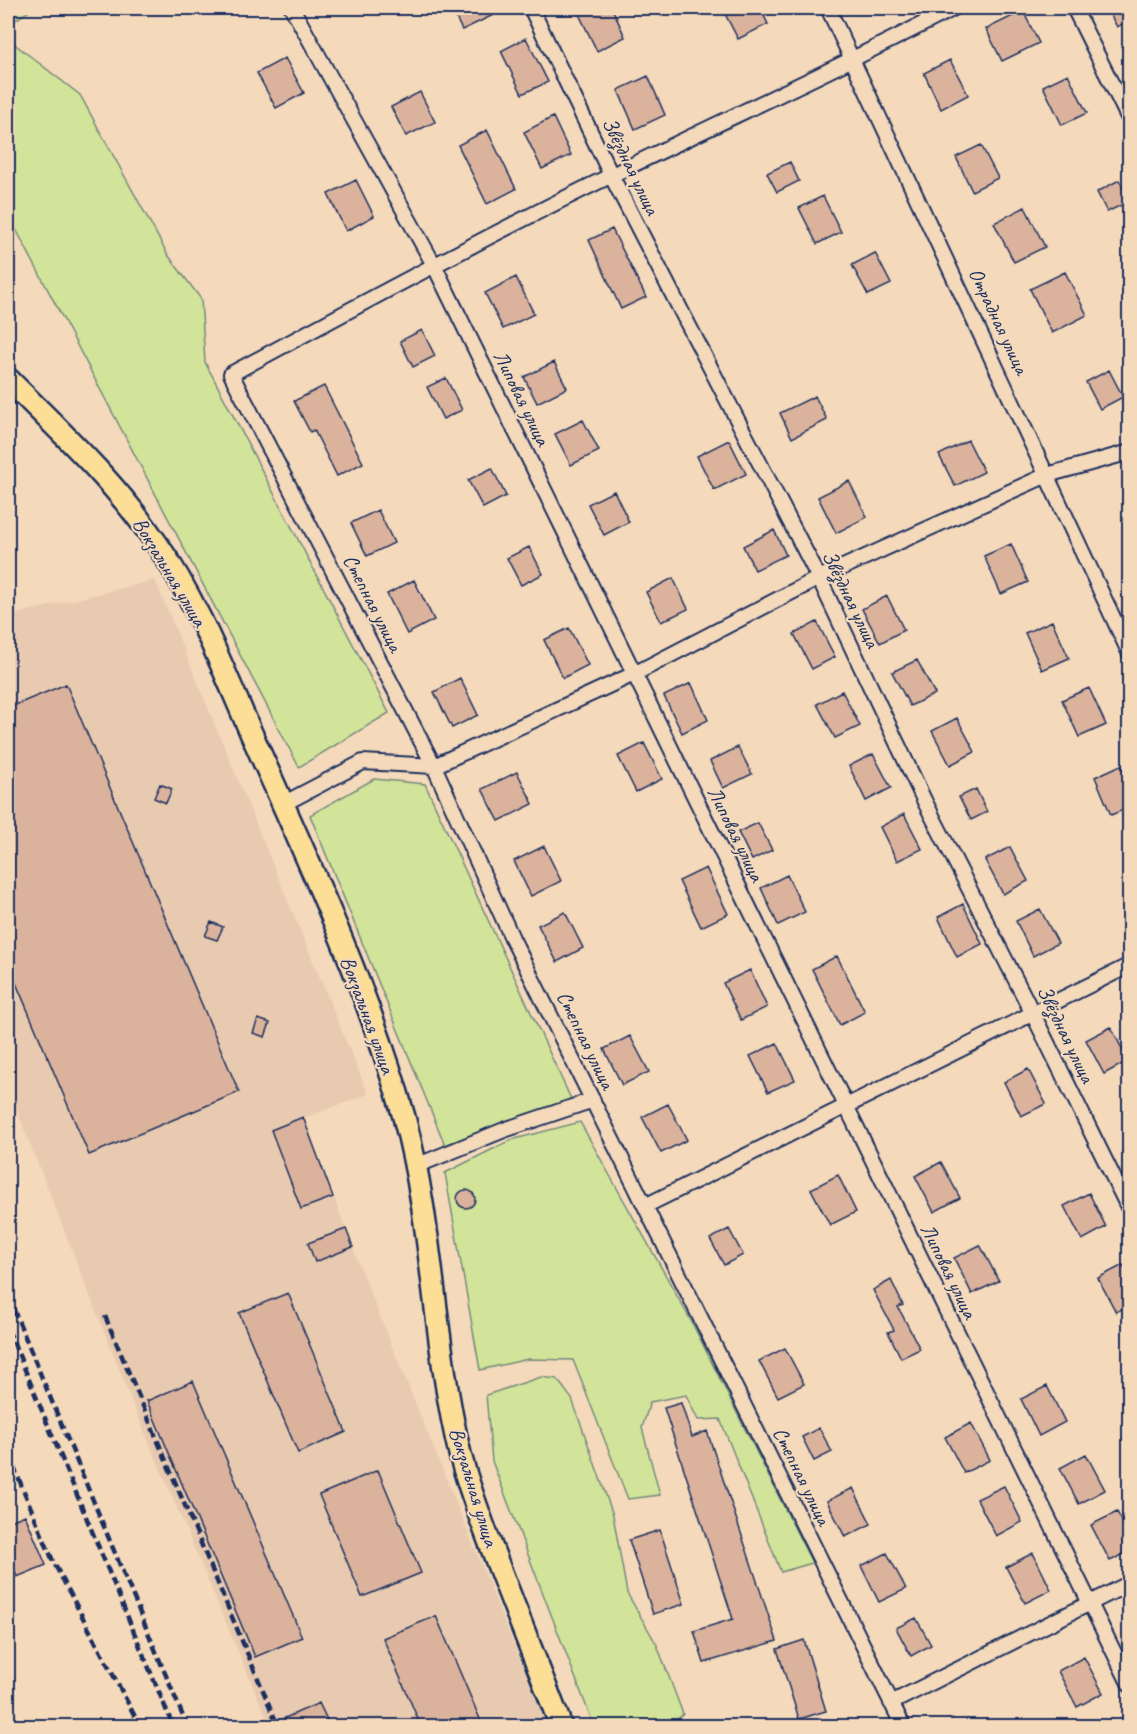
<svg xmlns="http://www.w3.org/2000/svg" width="1137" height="1734" viewBox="0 0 1137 1734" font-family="Caveat,sans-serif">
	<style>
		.built { fill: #e8cab0 }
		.green { fill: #d1e499; stroke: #768a7c; stroke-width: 1.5 }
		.building { fill: #dbb29c; stroke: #1b2f5e; stroke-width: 1.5 }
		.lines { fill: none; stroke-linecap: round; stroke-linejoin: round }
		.street-casing { stroke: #1b2f5e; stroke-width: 18 }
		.primary-casing { stroke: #1b2f5e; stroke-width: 26 }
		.street { stroke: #f4d9bb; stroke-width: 14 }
		.primary { stroke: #fcde96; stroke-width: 21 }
		.rail { stroke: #1b2f5e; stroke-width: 4.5; stroke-dasharray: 9 4.5; stroke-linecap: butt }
		.labels { text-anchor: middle; stroke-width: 4.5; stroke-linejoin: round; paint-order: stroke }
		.street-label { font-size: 21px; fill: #1b2f5e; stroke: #f4d9bb }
	</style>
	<rect width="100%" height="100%" fill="#f4d9bb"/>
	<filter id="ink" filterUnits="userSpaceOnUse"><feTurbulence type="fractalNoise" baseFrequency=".0167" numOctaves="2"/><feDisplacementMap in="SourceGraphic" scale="12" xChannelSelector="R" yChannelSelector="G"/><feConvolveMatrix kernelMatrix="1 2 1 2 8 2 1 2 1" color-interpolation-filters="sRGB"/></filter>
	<g filter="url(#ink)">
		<path class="built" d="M155,580l213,514 -64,24 59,157 184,451h-277l-136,-319 -126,-319v-472z"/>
		<path class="green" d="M8,8h20l1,3 -21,14z
			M8,39l72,56 88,160 33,44 4,63 184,351 -90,54 -291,-553z
			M374,779l51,5 146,315 -126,46 -135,-330z
			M580,1122l110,197 122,244 -31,9 -61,-153 -22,1 -12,-25 -36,7 -8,26 18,67 -32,4 -55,-139 -45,-1 -48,11 -35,-197 66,-33z
			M541,1377l16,2 15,20 41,116 14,78 30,52 26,69 -12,12h-77l-102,-265 -6,-66z
			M8,1695l11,30 -11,1z"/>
		<path class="building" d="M451,8h57l-46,22z
			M576,8h36l13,29 -28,14z
			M722,8h38l8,16 -30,15z
			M1107,8h23v12l-13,7z
			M1023,11l16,32 -37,18 -16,-32z
			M526,38l22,44 -26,12 -21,-43z
			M285,58l19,35 -28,15 -19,-35z
			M950,60l18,35 -27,14 -17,-36z
			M1068,74l19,39 -25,12 -19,-39z
			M648,76l17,39 -30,14 -17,-39z
			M420,92l15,30 -29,14 -15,-29z
			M553,117l18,38 -29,14 -18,-37z
			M487,130l29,59 -29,15 -29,-59z
			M981,145l17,33 -26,13 -16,-34z
			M790,162l9,19 -22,11 -10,-19z
			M356,180l18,36 -28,15 -18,-37z
			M1119,180l11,21 -23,11 -10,-20z
			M823,196l18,36 -24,12 -18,-36z
			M1025,207l20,40 -31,15 -20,-39z
			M612,229l34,68 -25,12 -32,-69z
			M875,253l16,31 -23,11 -16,-30z
			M1065,272l22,43 -35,18 -22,-44z
			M516,277l18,37 -31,15 -18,-36z
			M422,330l13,26 -22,11 -13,-26z
			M554,362l13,26 -30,15 -13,-26z
			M1109,370l14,27 -23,12 -14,-27z
			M446,378l16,32 -19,9 -16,-32z
			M324,386l39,77 -26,13 -23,-46 -4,2 -16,-31z
			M815,396l12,24 -35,18 -12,-25z
			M583,420l16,31 -28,14 -16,-31z
			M729,440l17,34 -32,16 -17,-34z
			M968,440l16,32 -29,14 -16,-31z
			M492,468l14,28 -23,12 -15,-28z
			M849,481l18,36 -31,16 -18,-36z
			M614,491l15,31 -25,13 -16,-31z
			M378,510l16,33 -27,13 -16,-33z
			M774,530l12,25 -31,15 -12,-24z
			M1011,544l17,38 -27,12 -17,-38z
			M529,547l14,27 -22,11 -14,-27z
			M673,578l15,31 -27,13 -15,-30z
			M414,580l20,40 -27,14 -20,-40z
			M887,596l17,34 -24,13 -18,-34z
			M1052,621l17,37 -27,12 -17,-37z
			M817,622l18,35 -23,12 -18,-35z
			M569,628l19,37 -25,13 -19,-38z
			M917,660l18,34 -25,12 -18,-34z
			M460,678l18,37 -26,13 -18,-36z
			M691,683l17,37 -26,13 -18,-37z
			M66,684l173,408 -150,63 -81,-191v-256z
			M1089,688l17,37 -27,12 -17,-37z
			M842,691l18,35 -25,12 -18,-34z
			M957,718l18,34 -25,13 -18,-34z
			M644,743l18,36 -26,13 -18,-36z
			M738,747l14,27 -29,14 -13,-27z
			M873,754l18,34 -25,13 -17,-35z
			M1121,765l9,18v24l-19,8 -16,-38z
			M517,772l16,32 -34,17 -17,-32z
			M160,784l12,5 -6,14 -12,-5z
			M976,789l11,23 -16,8 -12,-23z
			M904,814l18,35 -25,12 -17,-34z
			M758,823l14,27 -20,10 -14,-28z
			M544,846l17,35 -30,15 -17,-35z
			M1010,847l18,34 -25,13 -18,-34z
			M706,868l22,46 -27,13 -22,-46z
			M787,875l18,37 -27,13 -17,-37z
			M963,904l19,40 -25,13 -19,-40z
			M1040,909l18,34 -25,13 -17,-35z
			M565,912l18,36 -26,14 -19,-37z
			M211,922l12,5 -6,13 -12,-4z
			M837,956l28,56 -25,13 -28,-56z
			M750,970l17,37 -26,13 -18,-37z
			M258,1019l12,4 -5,14 -12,-4z
			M1111,1027l17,34 -24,13 -18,-34z
			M630,1036l19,36 -27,13 -18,-36z
			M777,1043l18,37 -27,12 -18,-36z
			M1028,1069l18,35 -25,12 -17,-34z
			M668,1104l19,36 -26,13 -19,-36z
			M303,1117l30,80 -32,12 -30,-79z
			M941,1162l19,36 -26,14 -19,-36z
			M838,1175l18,37 -26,13 -19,-36z
			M457 1199a9 9 0 1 1 18 0a9 9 0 1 1-18 0Z
			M1089,1193l17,34 -24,13 -18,-34z
			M346,1229l7,18 -38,15 -7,-19z
			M729,1229l14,26 -19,10 -14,-26z
			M980,1245l19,36 -27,13 -18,-36z
			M1123,1265l7,12v28l-14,7 -18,-34z
			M891,1280l12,25 -5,2 22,42 -19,9 -13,-26 6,-2 -21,-40z
			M288,1293l58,139 -48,21 -59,-140z
			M785,1348l19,36 -26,13 -19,-36z
			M193,1381l109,256 -47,20 -108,-256z
			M1047,1386l18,36 -26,14 -18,-37z
			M681,1403l11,34 15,-6 70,210 -73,22 -10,-32 39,-12 -69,-211z
			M971,1423l19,37 -26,13 -19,-36z
			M819,1428l13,24 -18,9 -12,-24z
			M1086,1454l19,36 -26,14 -19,-36z
			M378,1470l43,103 -59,24 -43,-102z
			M1004,1486l18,36 -26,14 -19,-37z
			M853,1488l18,36 -26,13 -18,-36z
			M1117,1512l13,23v16l-20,10 -19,-36z
			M25,1515l21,50 -29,12 -9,-23v-32z
			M660,1530l24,74 -31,10 -24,-74z
			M887,1553l19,36 -27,13 -18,-36z
			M1033,1553l18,37 -26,13 -19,-36z
			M436,1616l47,110h-62l-38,-88z
			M916,1618l15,27 -20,11 -15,-28z
			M804,1640l22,71 -27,8 -22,-70z
			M1084,1657l19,36 -26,14 -19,-36z
			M319,1703l11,23h-63z"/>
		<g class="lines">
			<g class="street-casing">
				<path id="street" d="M292,8l142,257 696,1420
					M531,8l80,167 208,403 106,224 107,210 98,199
					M828,8l302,646
					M1074,8l56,113
					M283,804l80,-42 71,4 200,-92 185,-96 228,-103 83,-23
					M416,1166l88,-36 89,-30
					M645,1206l485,-241
					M891,1703l239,-120
					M903,1726l-391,-788 -78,-172 -203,-392c126,-68 252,-136 381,-199 114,-56 229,-108 342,-167"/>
			</g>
			<g class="primary-casing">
				<path id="primary" d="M8,379c52,52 107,103 149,165 42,60 69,133 99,200 54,121 112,245 148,373 30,110 29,226 56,337 10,39 25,76 39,113 21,53 41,106 62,159"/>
			</g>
			<use href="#street" class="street"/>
			<use href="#primary" class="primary"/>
			<path class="rail" d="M8,1296l179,430
				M105,1316l173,410
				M8,1329l165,397
				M8,1453l45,108 87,165"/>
		</g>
	</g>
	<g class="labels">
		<g class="street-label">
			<text transform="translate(631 166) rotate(64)" y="7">Звёздная улица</text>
			<text transform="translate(999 321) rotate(65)" y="7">Отрадная улица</text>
			<text transform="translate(522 398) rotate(64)" y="7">Липовая улица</text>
			<text transform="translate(170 572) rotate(59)" y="7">Вокзальная улица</text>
			<text transform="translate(851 599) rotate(64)" y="7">Звёздная улица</text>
			<text transform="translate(373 603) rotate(63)" y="7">Степная улица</text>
			<text transform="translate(736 834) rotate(64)" y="7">Липовая улица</text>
			<text transform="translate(368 1015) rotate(70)" y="7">Вокзальная улица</text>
			<text transform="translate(1066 1034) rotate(64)" y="7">Звёздная улица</text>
			<text transform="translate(586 1040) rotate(64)" y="7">Степная улица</text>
			<text transform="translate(949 1271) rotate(64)" y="7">Липовая улица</text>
			<text transform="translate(802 1476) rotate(64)" y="7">Степная улица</text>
			<text transform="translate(474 1487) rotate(73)" y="7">Вокзальная улица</text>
		</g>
	</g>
	<rect width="1137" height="1734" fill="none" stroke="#f4d9bb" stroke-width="30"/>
	<rect x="15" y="15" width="1107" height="1704" fill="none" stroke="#1b2f5e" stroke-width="2" filter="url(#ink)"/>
</svg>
